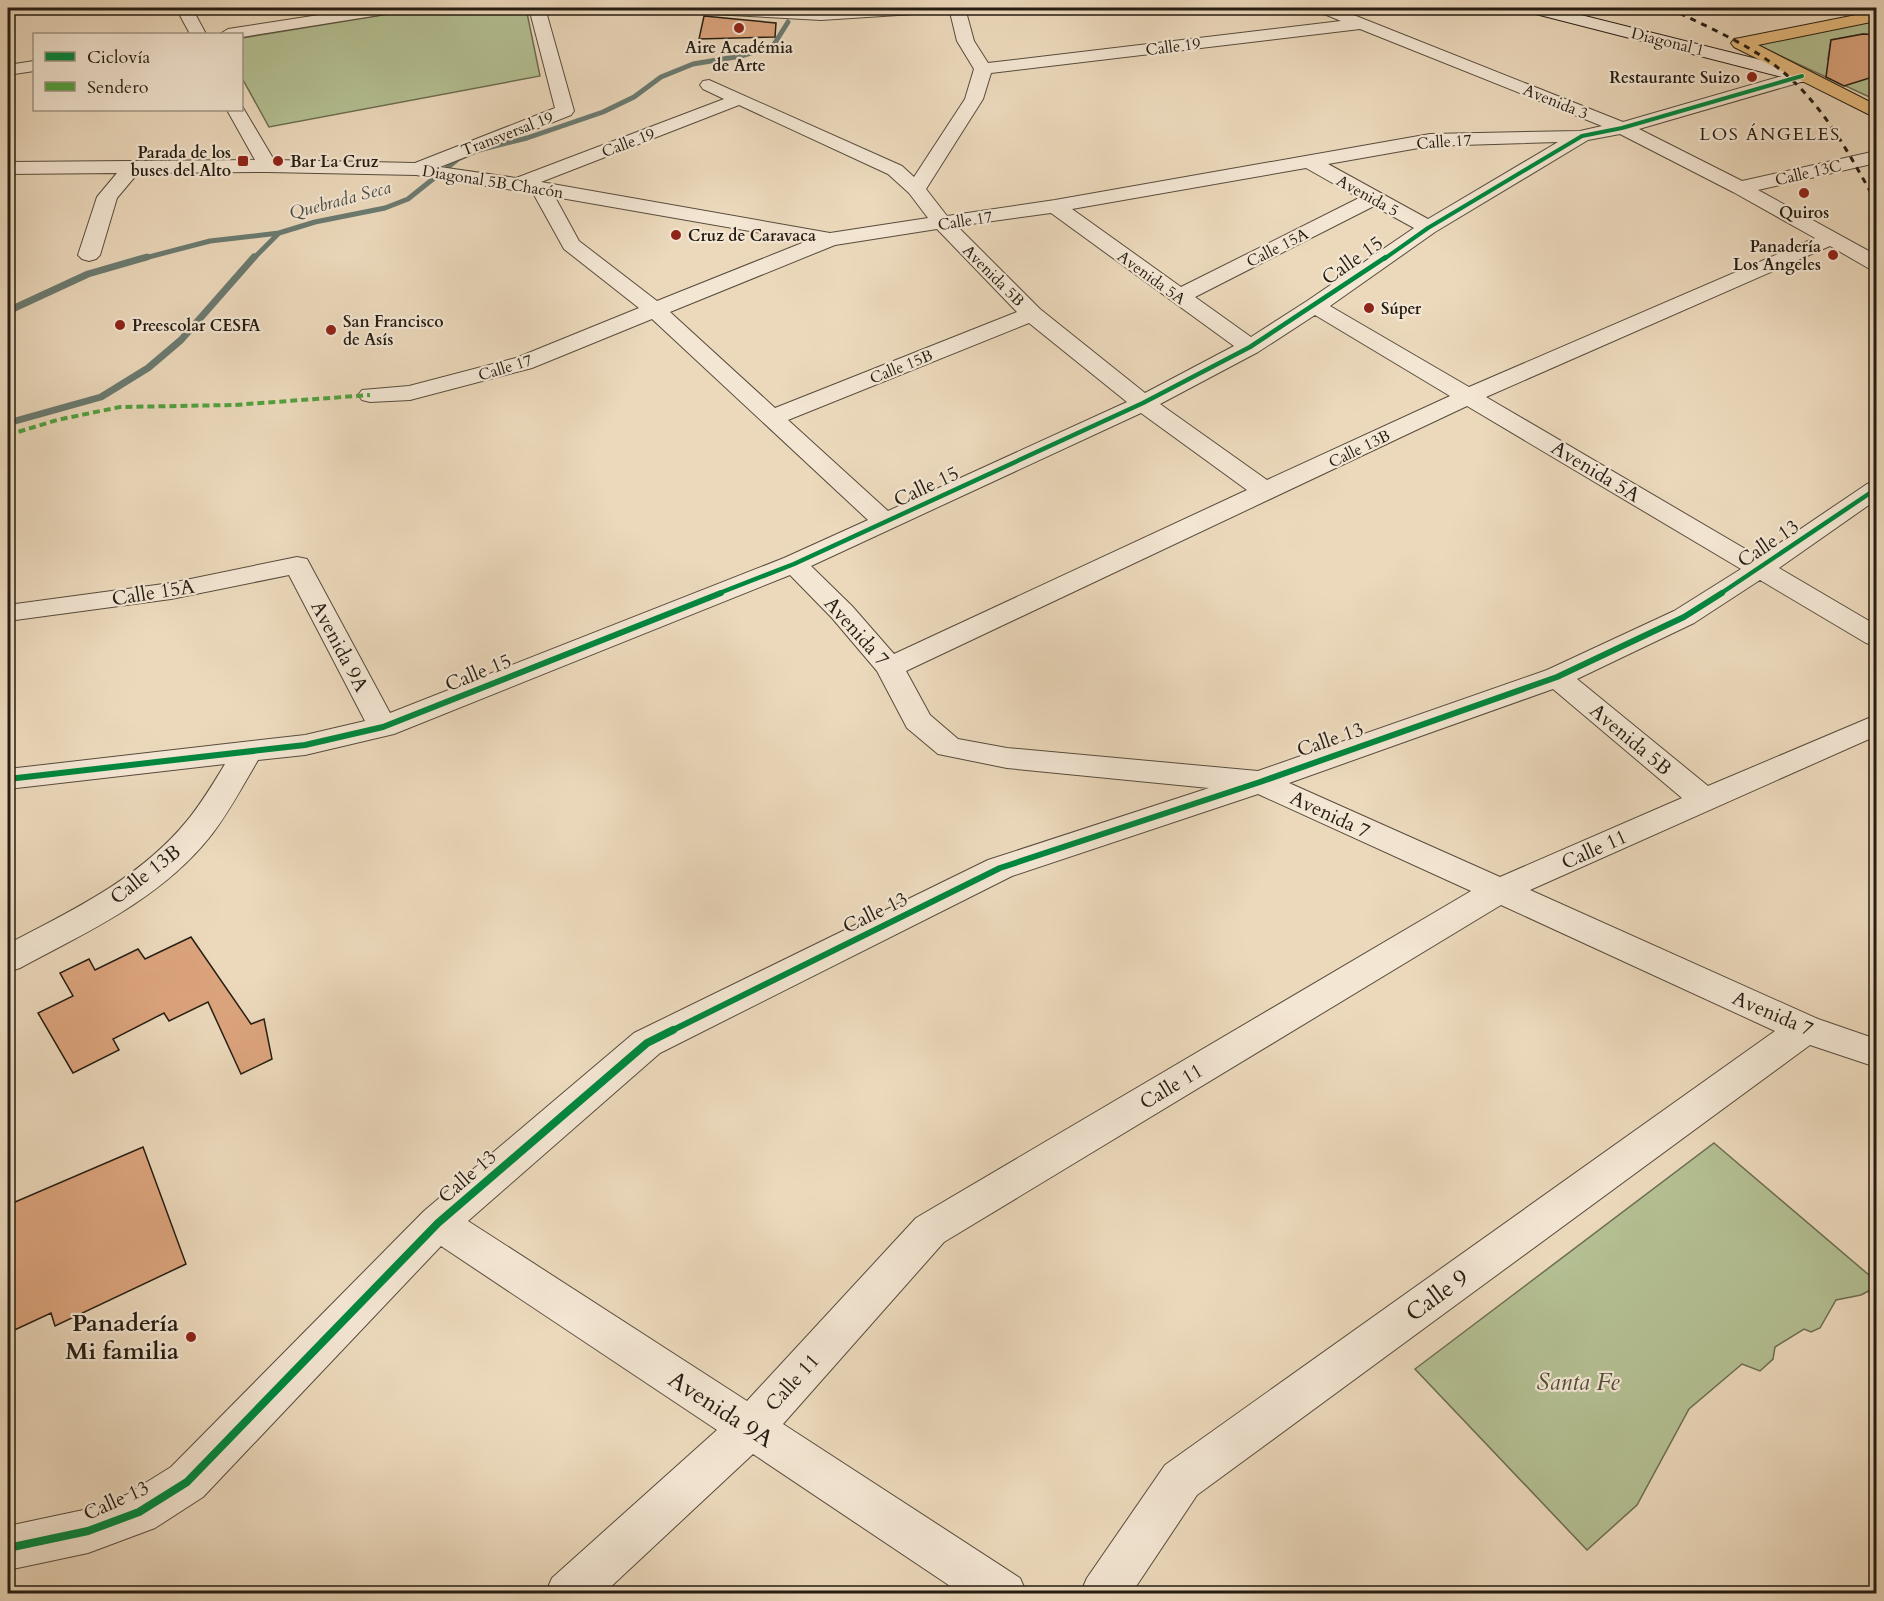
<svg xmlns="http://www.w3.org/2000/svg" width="1884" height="1601" viewBox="0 0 1884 1601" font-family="Cardo,serif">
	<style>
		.green { fill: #b4c093; stroke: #6c6e52; stroke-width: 1.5 }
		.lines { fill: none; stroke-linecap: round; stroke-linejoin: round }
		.stream-far1 { stroke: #6b7b71; stroke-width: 5 }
		.stream { stroke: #6b7b71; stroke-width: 7 }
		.building { fill: #dda57e; stroke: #251d12; stroke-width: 1.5 }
		.minor-casing { stroke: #574c3c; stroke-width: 2 }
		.secondary-casing { stroke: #251d12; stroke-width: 2 }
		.primary-casing { stroke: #251d12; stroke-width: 2 }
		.minor { fill: #f3e6d3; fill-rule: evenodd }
		.secondary { fill: #f3e6d3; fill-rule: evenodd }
		.primary { fill: #e6bc7e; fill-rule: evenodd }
		.rail { stroke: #251d12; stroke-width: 3; stroke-dasharray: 6 6; stroke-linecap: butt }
		.quiet { stroke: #50a23f; stroke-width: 4; stroke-dasharray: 7 4; stroke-linecap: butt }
		.cycleway-far3-casing { stroke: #f3e6d3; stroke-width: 6 }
		.cycleway-far2-casing { stroke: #f3e6d3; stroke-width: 8 }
		.cycleway-far1-casing { stroke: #f3e6d3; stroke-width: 10 }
		.cycleway-casing { stroke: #f3e6d3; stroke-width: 11 }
		.cycleway-far3 { stroke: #00873e; stroke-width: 4 }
		.cycleway-far2 { stroke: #00873e; stroke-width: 4.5 }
		.cycleway-far1 { stroke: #00873e; stroke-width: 6 }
		.cycleway { stroke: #00873e; stroke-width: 8 }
		.poi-dot { fill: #8f2418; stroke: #f3e6d3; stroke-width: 2 }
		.labels { text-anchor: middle; stroke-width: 4.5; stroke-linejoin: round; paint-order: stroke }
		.far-street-label { font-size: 16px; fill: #251d12; stroke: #f3e6d3 }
		.far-poi-label { font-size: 16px; font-weight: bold; fill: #251d12; stroke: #f3e6d3; text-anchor: start }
		.far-neighbourhood-label { font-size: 18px; letter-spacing: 1.5px; fill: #251d12; stroke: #f3e6d3 }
		.far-water-label { font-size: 18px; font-style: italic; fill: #484c42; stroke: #f3e6d3 }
		.street-label { font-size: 20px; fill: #251d12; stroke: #f3e6d3 }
		.near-street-label { font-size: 24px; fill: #251d12; stroke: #f3e6d3 }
		.near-poi-label { font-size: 24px; font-weight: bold; fill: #251d12; stroke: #f3e6d3; text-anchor: end }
		.near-park-label { font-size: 24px; font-style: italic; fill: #504e39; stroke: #f3e6d3 }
	</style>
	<rect width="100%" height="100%" fill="#ecd9bc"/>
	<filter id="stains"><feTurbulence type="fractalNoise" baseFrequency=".00333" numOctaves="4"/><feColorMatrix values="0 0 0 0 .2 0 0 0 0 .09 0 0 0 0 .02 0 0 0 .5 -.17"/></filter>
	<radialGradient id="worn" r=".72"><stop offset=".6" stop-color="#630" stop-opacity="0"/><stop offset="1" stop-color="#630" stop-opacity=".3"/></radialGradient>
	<path class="green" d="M425,8h101l14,68 -271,51 -27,-49v-40z
		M1876,20v15l-13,-1 -32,6 -3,19 48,17v24l-119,-55z
		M1714,1143l162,138v6l-15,8 -25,5 -16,28 -9,4 -7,-3 -29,18 -2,12 -13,12 -18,-7 -53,45 -52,96 -50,45 -172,-181z"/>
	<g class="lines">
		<path class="stream-far1" d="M479,150l48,-12 76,-26 31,-15 27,-20 32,-13 48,-8 32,-10 15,-24
			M141,259l69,-18 69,-8 36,-11 70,-14 23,-9 50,-40 9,-4
			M253,259l25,-25"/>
		<path class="stream" d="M8,311l80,-37 59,-17
			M8,423l93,-26 47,-29 33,-28 73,-83"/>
	</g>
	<path class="building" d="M704,16l72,7 -1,14 -76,2z
		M1863,34l13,1v41l-32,10 -18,-9 5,-37z
		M191,937l60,87 13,-5 8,40 -31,15 -33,-72 -39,19 -5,-8 -51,26 6,11 -46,23 -35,-60 35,-17 -13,-23 29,-14 6,11 43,-21 7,10z
		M143,1147l43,117 -131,62 -4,-13 -43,20v-128z"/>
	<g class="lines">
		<g class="minor-casing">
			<path id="minor" d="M176,8h16l14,26h-16z
				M364,8h36l-8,5 -150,24v-3h-22l8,-5z
				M529,8h16l29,103 -3,4 -131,52 76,11 208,-79 -21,-10 -3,-4 3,-4 6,-1 193,86 12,11 51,-78 9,-30 -17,-28 -8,-33h16l9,33 14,22 353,-42 -24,-10 -2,-3h21l287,114 173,-50h12l3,4 -3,4 -169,49 103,52 134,-30v12l-118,27 118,65v14l-8,-1 -38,-22 -344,151 273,160 108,-73 9,-3v19l-97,68 97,57v21l-10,-3 -106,-63 -66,43 -117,56 131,107 168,-71v21l-346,154 288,129 58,20v28l-66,-22 -613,450 -66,99h-51l7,-16 78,-113 610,-434 -274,-126 -557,337 -161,182 237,154 7,16h-65l-209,-140 -150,140h-58l7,-16 165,-148 -276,-184 -238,251 -48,31 -67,25 -80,17v-44l80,-17 38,-14 45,-28 253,-256 210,-178 354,-173 221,-72 -202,-20 -69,-14 -31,-26 -30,-57 -45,-53 -42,-43 -396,159 -89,21 -47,5c-16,27 -30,54 -49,78 -49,61 -122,94 -189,130l-12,4v-28c63,-33 131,-65 178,-122 15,-18 27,-38 39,-58l-217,25v-20l297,-34 60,-14 -76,-146 -118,24 -163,22v-16l163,-22 126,-26 10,2 83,154 394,-155 84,-38 -216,-201 -120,49 -122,32 -40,2 -8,-2 -4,-5 4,-5 47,-4 107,-28 123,-50 -75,-59 -31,-56 -117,-18 -148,-3 -130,1 -21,25 -17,57 -4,4 -7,2 -7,-2 -4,-4 19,-58 20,-24 -109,1v-12l247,-2 -28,-50h15v-4l32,54 141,3 140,-55zM1360,29l242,97 -22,5 -150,3 -375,66 -108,16 -21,-27 57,-90 8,-26zM739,105l149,69 21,19 19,25 -98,15 -289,-51zM1620,134l113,58 82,46 -346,149 -139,-81 105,-74 153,-92zM1558,142l-130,77 -100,-55 102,-18zM1306,168l53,30 -178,89 -109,-78zM555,197l252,44 -150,60 -78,-60zM1374,206l40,22 -107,73 -56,36 -56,-40zM1051,213l183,133 -89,47 -105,-84 -83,-83zM937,229l80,83 -242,96 -105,-96 165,-67zM1315,315l135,81 -183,84 -107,-76 98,-52zM1029,323l98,79 -239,109 -100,-91zM1467,406l274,163 -67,42 -127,59 -289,101 -251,-23 -49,-9 -28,-24 -24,-44zM1141,413l106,77 -353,164 -42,-48 -41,-40zM1553,689l129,109 -182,79 -211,-94zM1258,794l213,97 -555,327 -169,183 -279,-180 192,-168 352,-177z
				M686,8c45,-5 92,3 137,2 37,-1 77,-6 114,-2l-8,5 -108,7 -127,-7z
				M34,61v10l-26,4v-10z"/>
		</g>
		<g class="secondary-casing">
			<path id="secondary" d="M1525,8h28l256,64 2,4 -2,4 -7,2 -274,-70z"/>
		</g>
		<g class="primary-casing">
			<path id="primary" d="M1876,11v10l-118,24 118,60v13l-142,-71 -3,-4 3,-4 6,-1z"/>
		</g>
		<use href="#minor" class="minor"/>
		<use href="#secondary" class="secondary"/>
		<use href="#primary" class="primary"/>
		<path class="rail" d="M1669,8c38,19 80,36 113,63 42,35 68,84 94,131"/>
		<path class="quiet" d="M8,435l49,-15 63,-13 114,-2 136,-10"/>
		<g class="cycleway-far3-casing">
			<path id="cycleway-far3" d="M1384,259l44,-31 154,-92 40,-8 180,-52"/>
		</g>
		<g class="cycleway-far2-casing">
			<path id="cycleway-far2" d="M717,594l77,-30 349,-161 107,-56 136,-90
				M1720,594l156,-105"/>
		</g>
		<g class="cycleway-far1-casing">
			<path id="cycleway-far1" d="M8,779l297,-34 78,-18 338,-134
				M669,1032l331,-164 260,-86 297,-105 127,-60 38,-24"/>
		</g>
		<g class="cycleway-casing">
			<path id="cycleway" d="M8,1548l80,-17 51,-19 48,-30 251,-259 209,-180 26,-13"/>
		</g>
		<use href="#cycleway-far3" class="cycleway-far3"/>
		<use href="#cycleway-far2" class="cycleway-far2"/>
		<use href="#cycleway-far1" class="cycleway-far1"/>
		<use href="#cycleway" class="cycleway"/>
	</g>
	<g class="poi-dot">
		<circle cx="739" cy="28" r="6"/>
		<circle cx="1752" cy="77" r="6"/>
		<rect x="237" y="155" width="12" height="12" rx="3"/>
		<circle cx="278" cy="161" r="6"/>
		<circle cx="1804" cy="193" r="6"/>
		<circle cx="676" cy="235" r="6"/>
		<circle cx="1833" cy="255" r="6"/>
		<circle cx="1369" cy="308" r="6"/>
		<circle cx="120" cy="325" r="6"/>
		<circle cx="331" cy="330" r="6"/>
		<circle cx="191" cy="1337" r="6"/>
	</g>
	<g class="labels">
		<g class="far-street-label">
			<text transform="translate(1668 41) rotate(14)" y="6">Diagonal 1</text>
			<text transform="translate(1173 46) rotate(-7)" y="6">Calle 19</text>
			<text transform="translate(1556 101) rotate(22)" y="6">Avenida 3</text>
			<text transform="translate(507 133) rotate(-21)" y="6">Transversal 19</text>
			<text transform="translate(1444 141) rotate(-4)" y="6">Calle 17</text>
			<text transform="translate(628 142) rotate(-21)" y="6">Calle 19</text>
			<text transform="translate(1808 172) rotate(-13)" y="6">Calle 13C</text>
			<text transform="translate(493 181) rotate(9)" y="6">Diagonal 5B Chacón</text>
			<text transform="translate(1368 195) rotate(29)" y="6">Avenida 5</text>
			<text transform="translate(965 220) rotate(-9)" y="6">Calle 17</text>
			<text transform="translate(1277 247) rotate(-27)" y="6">Calle 15A</text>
			<text transform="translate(994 275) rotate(45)" y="6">Avenida 5B</text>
			<text transform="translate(1152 277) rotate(36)" y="6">Avenida 5A</text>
			<text transform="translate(901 366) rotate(-22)" y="6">Calle 15B</text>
			<text transform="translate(505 367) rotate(-17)" y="6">Calle 17</text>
			<text transform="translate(1359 448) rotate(-26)" y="6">Calle 13B</text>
		</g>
		<g class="far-poi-label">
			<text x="739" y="53" text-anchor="middle">Aire Académia<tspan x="739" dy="18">de Arte</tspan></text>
			<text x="1740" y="83" text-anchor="end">Restaurante Suizo</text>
			<text x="231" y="158" text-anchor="end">Parada de los<tspan x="231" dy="18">buses del Alto</tspan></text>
			<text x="290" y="167">Bar La Cruz</text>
			<text x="1804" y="218" text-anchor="middle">Quiros</text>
			<text x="688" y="241">Cruz de Caravaca</text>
			<text x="1821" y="252" text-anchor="end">Panadería<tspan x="1821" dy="18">Los Angeles</tspan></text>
			<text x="1381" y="314">Súper</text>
			<text x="343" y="327">San Francisco<tspan x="343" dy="18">de Asís</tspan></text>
			<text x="132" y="331">Preescolar CESFA</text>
		</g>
		<g class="far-neighbourhood-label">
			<text x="1770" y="140">LOS ÁNGELES</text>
		</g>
		<g class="far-water-label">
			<text transform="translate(340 200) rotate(-15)" y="6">Quebrada Seca</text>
		</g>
		<g class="street-label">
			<text transform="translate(1352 260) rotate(-35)" y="7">Calle 15</text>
			<text transform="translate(1596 471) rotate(31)" y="7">Avenida 5A</text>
			<text transform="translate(926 486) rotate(-25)" y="7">Calle 15</text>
			<text transform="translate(1768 543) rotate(-34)" y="7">Calle 13</text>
			<text transform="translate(153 592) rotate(-9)" y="7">Calle 15A</text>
			<text transform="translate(857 631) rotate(48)" y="7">Avenida 7</text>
			<text transform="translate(340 646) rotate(62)" y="7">Avenida 9A</text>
			<text transform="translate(478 672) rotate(-22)" y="7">Calle 15</text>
			<text transform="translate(1330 739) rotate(-19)" y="7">Calle 13</text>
			<text transform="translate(1631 739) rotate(40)" y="7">Avenida 5B</text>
			<text transform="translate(1330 814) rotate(25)" y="7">Avenida 7</text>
			<text transform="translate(1594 849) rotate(-24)" y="7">Calle 11</text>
			<text transform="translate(145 874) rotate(-38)" y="7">Calle 13B</text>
			<text transform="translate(875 912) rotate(-26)" y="7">Calle 13</text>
			<text transform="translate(1773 1013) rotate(23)" y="7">Avenida 7</text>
			<text transform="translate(1171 1086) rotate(-31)" y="7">Calle 11</text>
			<text transform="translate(467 1176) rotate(-41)" y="7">Calle 13</text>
			<text transform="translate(792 1382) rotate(-48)" y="7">Calle 11</text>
			<text transform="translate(116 1500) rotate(-24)" y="7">Calle 13</text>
		</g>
		<g class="near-street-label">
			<text transform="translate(1437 1295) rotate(-36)" y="8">Calle 9</text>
			<text transform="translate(721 1409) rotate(33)" y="8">Avenida 9A</text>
		</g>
		<g class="near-poi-label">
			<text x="179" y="1331">Panadería<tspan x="179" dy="28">Mi familia</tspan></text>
		</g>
		<g class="near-park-label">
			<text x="1578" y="1390">Santa Fe</text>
		</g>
	</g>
	<rect width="1884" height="1601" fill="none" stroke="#ecd9bc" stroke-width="30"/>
	<rect x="9" y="9" width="1866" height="1583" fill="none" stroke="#251d12" stroke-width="3"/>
	<rect x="15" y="15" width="1854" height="1571" fill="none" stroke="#251d12" stroke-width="1.5"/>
	<rect x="33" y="33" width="210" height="78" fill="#f3e6d3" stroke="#a19686" stroke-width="1.5"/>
	<rect x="45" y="52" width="30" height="9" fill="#00873e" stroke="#a19686" stroke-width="1.5"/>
	<text x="87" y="63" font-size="18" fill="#251d12">Ciclovía</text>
	<rect x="45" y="82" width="30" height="9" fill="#50a23f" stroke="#a19686" stroke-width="1.5"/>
	<text x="87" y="93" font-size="18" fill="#251d12">Sendero</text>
	<rect width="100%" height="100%" filter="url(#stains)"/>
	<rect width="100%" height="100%" fill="url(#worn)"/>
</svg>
